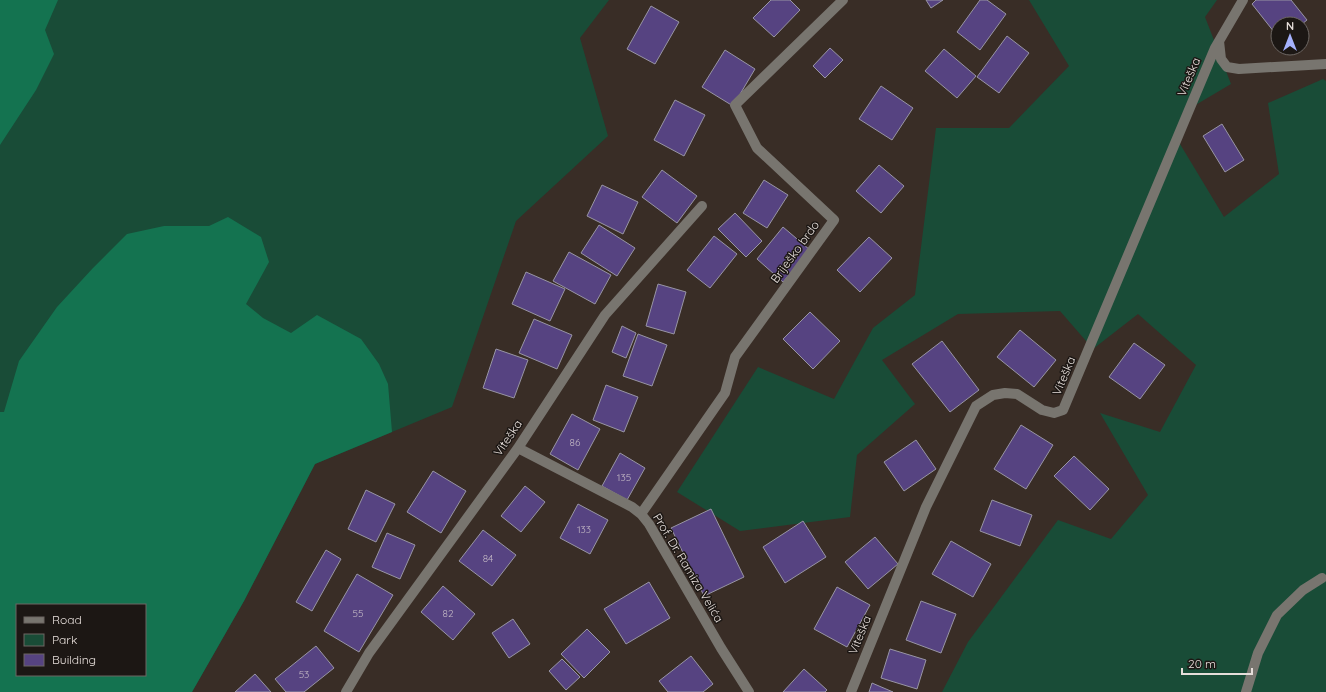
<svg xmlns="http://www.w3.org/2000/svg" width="1326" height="692" viewBox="0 0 1326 692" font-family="Quicksand,sans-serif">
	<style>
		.green { fill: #194c37; fill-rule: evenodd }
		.forest { fill: #147350; fill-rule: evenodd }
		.building { fill: #564381; stroke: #9895a4 }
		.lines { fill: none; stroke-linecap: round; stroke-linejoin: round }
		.minor { stroke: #78756f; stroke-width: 10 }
		.labels { text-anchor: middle; stroke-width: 3; stroke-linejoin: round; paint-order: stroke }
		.number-label { font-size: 10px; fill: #c2b7c4 }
		.street-label { font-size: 12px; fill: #e6deda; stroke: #1c1714 }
	</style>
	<rect width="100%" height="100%" fill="#392d26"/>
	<path class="green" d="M0,0h609l-29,38 28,98 -92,85 -64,186 -137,57 -71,137 -52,91h-192zM17,605h128v70h-128z
		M1029,0h188l-12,17 26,67 -49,29 -2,31 44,73 55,-43 -11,-71 55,-24 3,2v611h-384l26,-50 90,-122 53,19 37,-44 -48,-82 60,19 36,-67 -58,-51 -45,35 -33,-38 -102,3 -76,46 33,44 -58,51 -7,62 -110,14 -63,-39 81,-125 76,32 39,-71 42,-33 21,-167h73l60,-62z"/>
	<path class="forest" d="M0,0h58l-13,30 9,24 -18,36 -36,55z
		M228,217l33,20 8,25 -23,42 17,14 28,15 26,-18 44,24 18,25 9,20 4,48 -77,32 -71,137 -52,91h-192v-280h4l15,-51 38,-54 36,-39 34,-34 37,-8h45zM17,605h128v70h-128z"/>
	<path class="building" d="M771,0h19l10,10 -26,27 -21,-19z
		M926,0h17l-12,8z
		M980,0h7l19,14 -26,36 -23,-18z
		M1256,0h35l16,20 -5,4h-24v13l-26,-33z
		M651,6l28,16 -24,42 -28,-15z
		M1007,36l22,17 -30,40 -22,-16z
		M830,48l13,12 -18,18 -12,-12z
		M944,49l32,27 -19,22 -32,-27z
		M725,50l30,19 -22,37 -31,-19z
		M881,86l32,22 -21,32 -33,-21z
		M675,100l30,15 -21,41 -30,-16z
		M1222,124l22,36 -19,12 -22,-36z
		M879,165l25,21 -23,27 -25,-22z
		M662,170l35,26 -20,27 -35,-26z
		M764,180l24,15 -21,33 -24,-15z
		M602,185l36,17 -15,32 -36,-18z
		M735,213l27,28 -16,16 -28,-28z
		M599,225l36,23 -18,28 -36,-23z
		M783,227l27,23 -27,32 -26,-23z
		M714,236l23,18 -27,34 -23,-18z
		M869,237l23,21 -32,34 -23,-22z
		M569,252l42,23 -16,29 -42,-23z
		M526,272l39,17 -15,32 -38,-17z
		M658,284l28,8 -12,42 -28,-8z
		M810,312l30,29 -27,28 -30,-30z
		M534,319l38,16 -15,34 -38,-16z
		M622,326l14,7 -10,25 -14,-6z
		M1020,330l36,30 -22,27 -37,-30z
		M638,334l29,11 -15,41 -29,-10z
		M942,341l37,49 -29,22 -38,-48z
		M1134,343l31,22 -25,34 -31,-22z
		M496,349l32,11 -14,38 -31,-10z
		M606,385l32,12 -14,35 -31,-12z
		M572,414l28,15 -22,41 -28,-16z
		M1021,425l32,20 -27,44 -32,-20z
		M916,440l20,29 -32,22 -20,-29z
		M620,453l25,15 -18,32 -25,-14z
		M1074,456l35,33 -19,21 -36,-34z
		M433,471l33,20 -25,42 -34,-21z
		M525,486l20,16 -24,30 -20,-16z
		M366,490l29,14 -19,38 -28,-13z
		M992,500l40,15 -12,31 -40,-15z
		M578,504l30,16 -18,34 -30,-16z
		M711,509l33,68 -40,19 -33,-68z
		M803,521l23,36 -41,26 -22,-36z
		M483,530l33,25 -24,31 -33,-25z
		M387,533l28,12 -15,34 -28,-12z
		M875,537l23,27 -30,25 -23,-27z
		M951,541l40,23 -18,33 -41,-23z
		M326,550l15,9 -29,52 -16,-9z
		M357,574l36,21 -34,57 -35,-21z
		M649,582l21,36 -44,26 -22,-35z
		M443,586l32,28 -22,26 -32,-28z
		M837,587l33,18 -23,42 -33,-18z
		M921,601l35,13 -15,39 -35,-13z
		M513,619l17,25 -21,14 -17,-25z
		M587,629l23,23 -26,26 -23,-24z
		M316,646l18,22 -30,24h-18l-11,-13z
		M890,649l36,11 -9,29 -36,-11z
		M691,656l22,28 -10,8h-35l-9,-11z
		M562,659l18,18 -14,13 -17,-19z
		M804,669l23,21 -2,2h-42z
		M255,674l16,18h-36z
		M872,683l21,9h-24z"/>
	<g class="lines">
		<path class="minor" d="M1219,41l2,18 6,8 12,2 87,-5
			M518,448l114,59 9,7 8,10 72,124 28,44
			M641,514l84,-121 10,-36 99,-137 -77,-72 -22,-43 108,-105
			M346,692l23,-39 149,-205 87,-133 97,-109
			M851,692l75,-185 50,-101 17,-11 12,-2 12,1 25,16 12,3 9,-3 152,-362 28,-48
			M1246,692l12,-39 19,-38 26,-25 19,-12"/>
	</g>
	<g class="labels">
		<g class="number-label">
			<text x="575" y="446">86</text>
			<text x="624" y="481">135</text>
			<text x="584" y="533">133</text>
			<text x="488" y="562">84</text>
			<text x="358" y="617">55</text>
			<text x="448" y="617">82</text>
			<text x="304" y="678">53</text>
		</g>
		<g class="street-label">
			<text transform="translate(1189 77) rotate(-67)" y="4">Viteška</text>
			<text transform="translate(795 252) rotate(-54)" y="4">Briješko brdo</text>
			<text transform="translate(1064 376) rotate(-67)" y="4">Viteška</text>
			<text transform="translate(508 438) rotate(-56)" y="4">Viteška</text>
			<text transform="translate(688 568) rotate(59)" y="4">Prof. Dr. Ramiza Velića</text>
			<text transform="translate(860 635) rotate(-68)" y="4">Viteška</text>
		</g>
	</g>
	<rect x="16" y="604" width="130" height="72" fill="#1c1714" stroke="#6d6763"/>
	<rect x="24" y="617" width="20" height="6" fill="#78756f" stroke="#6d6763"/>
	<text x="52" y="624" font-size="12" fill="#e6deda">Road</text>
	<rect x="24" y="634" width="20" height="12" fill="#194c37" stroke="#6d6763"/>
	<text x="52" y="644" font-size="12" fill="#e6deda">Park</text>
	<rect x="24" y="654" width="20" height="12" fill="#564381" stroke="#6d6763"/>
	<text x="52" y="664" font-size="12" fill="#e6deda">Building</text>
	<g transform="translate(1290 36)"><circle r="19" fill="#1c1714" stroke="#6d6763"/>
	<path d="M0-3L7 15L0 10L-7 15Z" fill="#a5b1fc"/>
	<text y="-6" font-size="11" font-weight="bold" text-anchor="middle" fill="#e6deda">N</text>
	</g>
	<path d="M1182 668v6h70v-6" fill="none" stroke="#e6deda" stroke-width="2"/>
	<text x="1188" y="668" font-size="12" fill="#e6deda" stroke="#1c1714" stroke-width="3" paint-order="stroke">20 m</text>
</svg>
